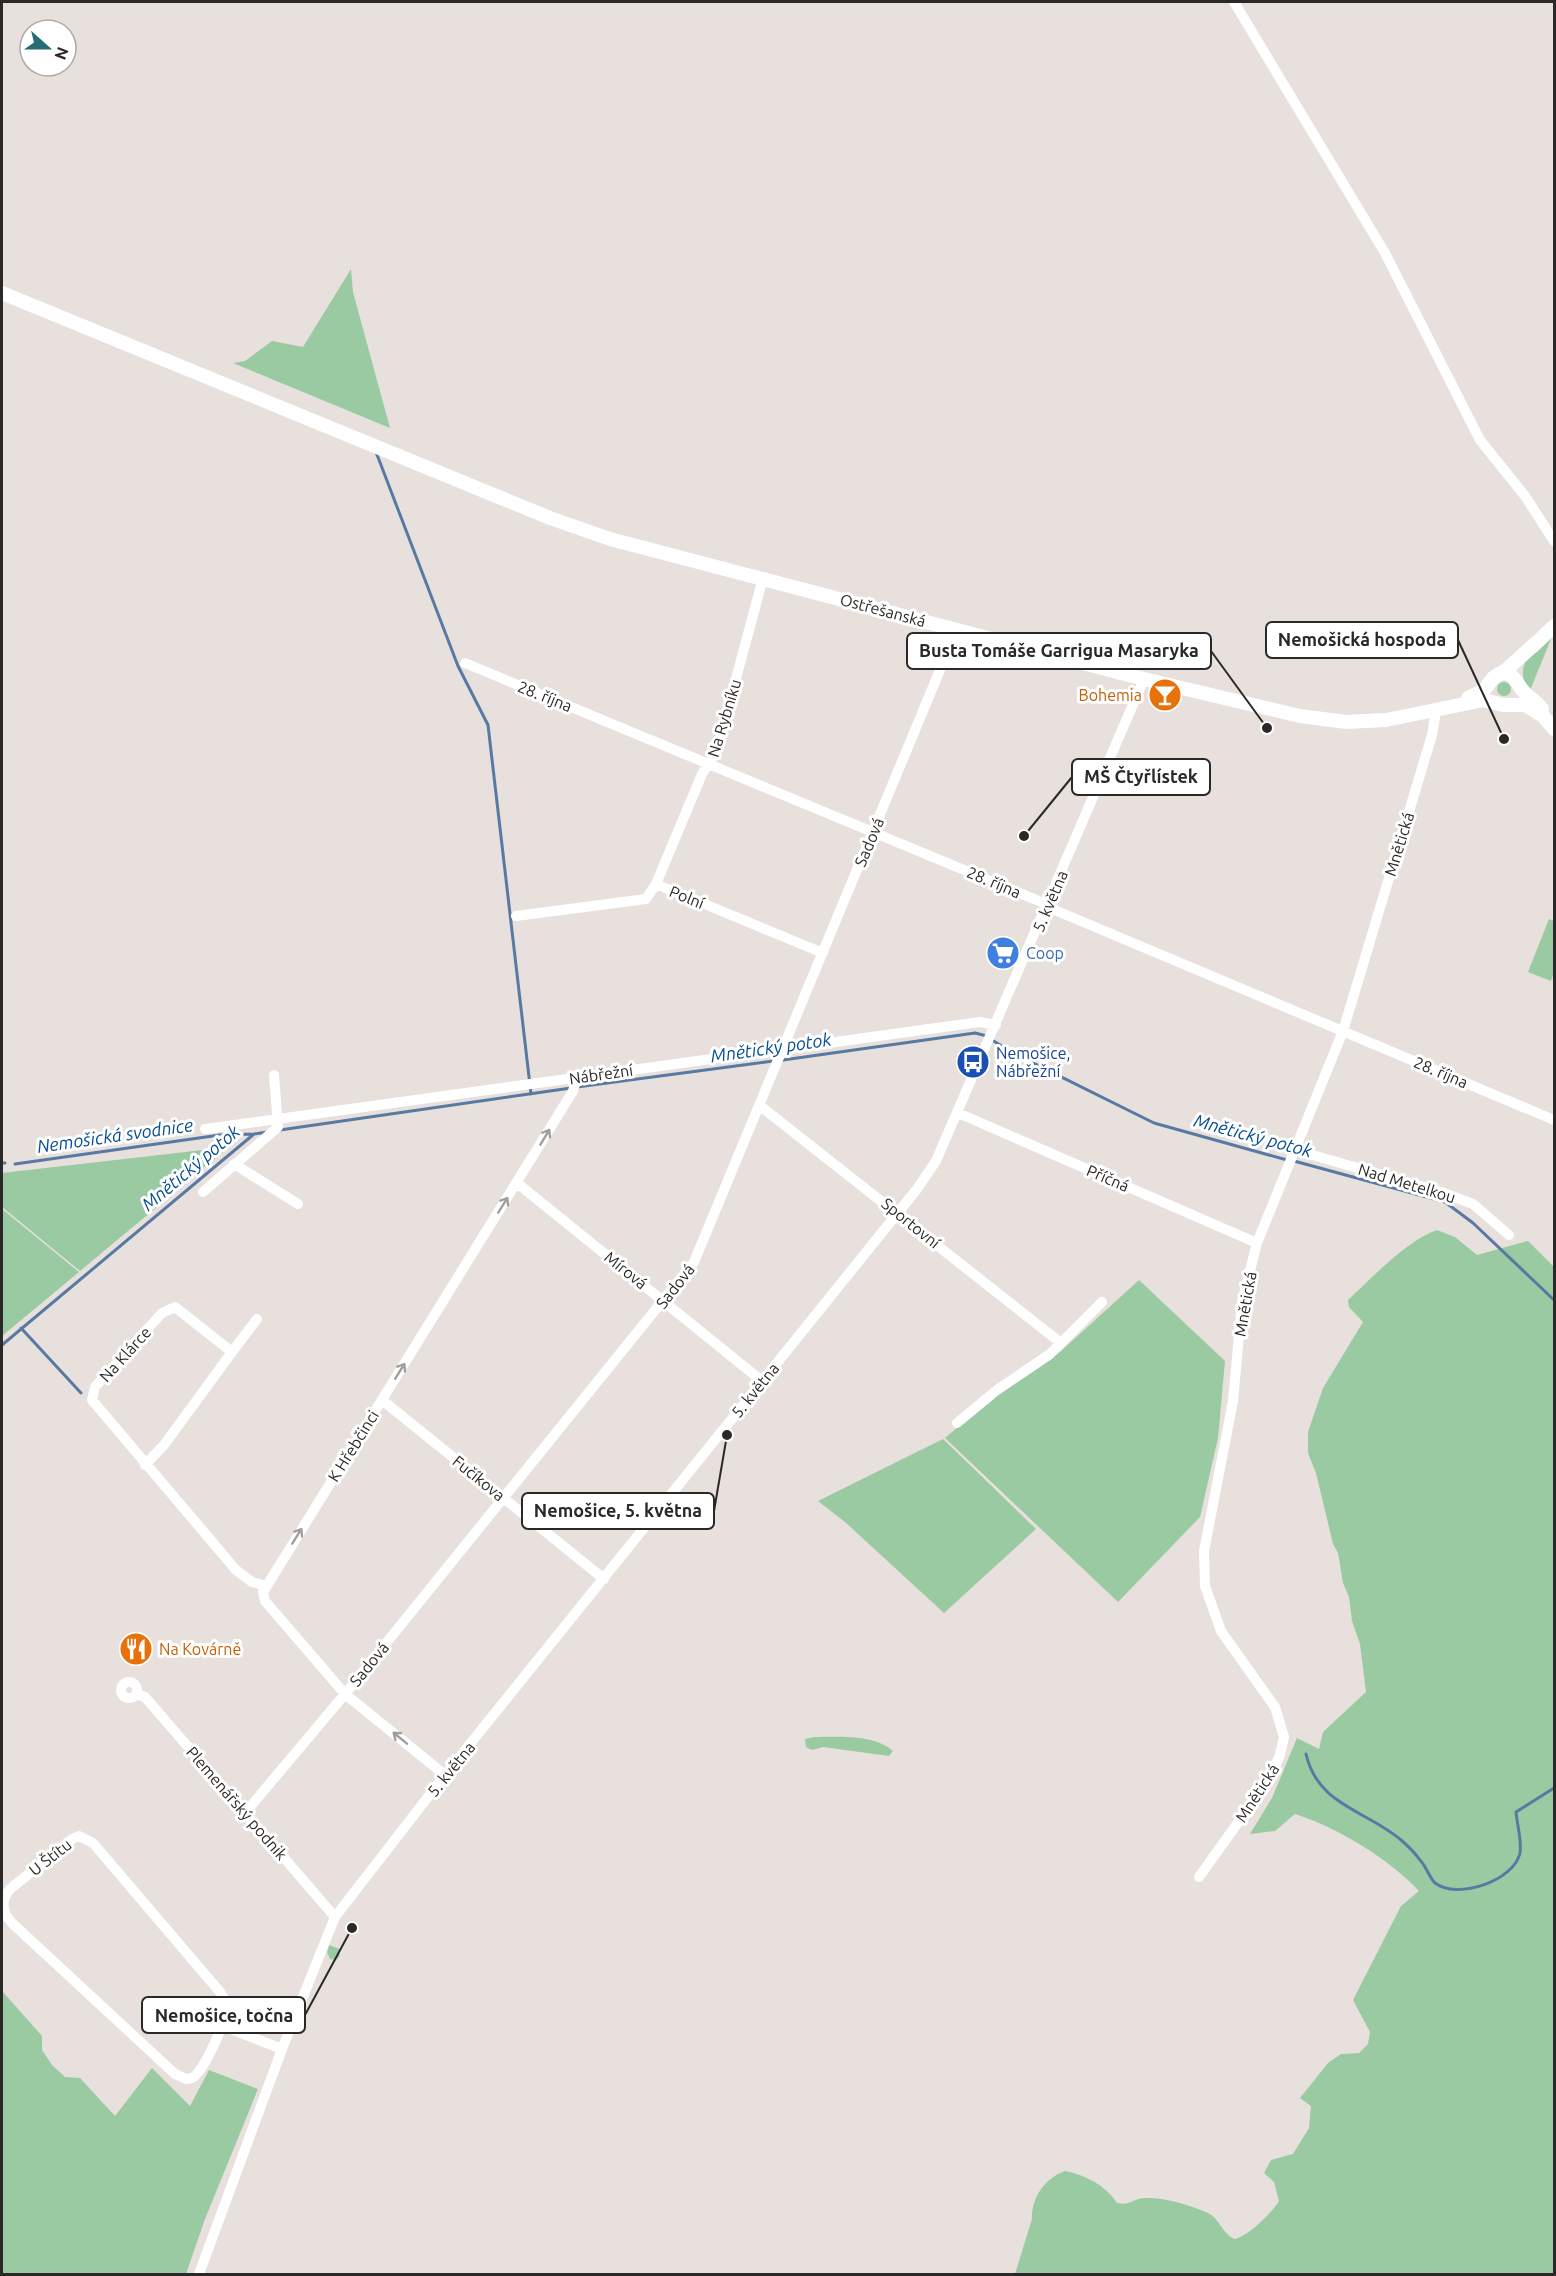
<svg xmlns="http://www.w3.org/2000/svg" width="1556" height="2276" viewBox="0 0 1556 2276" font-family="Ubuntu,sans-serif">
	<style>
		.green { fill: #9acaa1 }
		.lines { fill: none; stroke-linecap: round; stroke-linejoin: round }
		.stream { stroke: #587aa2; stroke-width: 3 }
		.street { stroke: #fff; stroke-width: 10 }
		.secondary { stroke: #fff; stroke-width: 14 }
		.oneway { stroke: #a09f9e }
		.labels { text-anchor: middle; stroke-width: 6; stroke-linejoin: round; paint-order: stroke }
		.street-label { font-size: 16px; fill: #2b2927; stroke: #fff }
		.food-label { font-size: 16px; fill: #c56008; stroke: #fff; text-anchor: end }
		.shop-label { font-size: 16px; fill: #366cbe; stroke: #fff; text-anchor: start }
		.transit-label { font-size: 16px; fill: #164399; stroke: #fff; text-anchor: start }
		.water-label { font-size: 18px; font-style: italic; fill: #034e93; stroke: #fff }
		.leader { fill: none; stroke: #2b2927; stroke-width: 2 }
		.callout-dot { fill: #2b2927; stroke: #fff; stroke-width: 2 }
		.callout { fill: #fff; stroke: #2b2927; stroke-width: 2 }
		.callout-label { font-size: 18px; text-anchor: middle; font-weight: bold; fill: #2b2927 }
	</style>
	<rect width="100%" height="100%" fill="#e7e0dc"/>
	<path class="green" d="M351,269l2,23 37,136 -157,-65 12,-2 27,-20 31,6z
		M1553,634l-24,59c-16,-31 2,-39 24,-59z
		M1497 689a7 7 0 1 1 14 0a7 7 0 1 1-14 0Z
		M1549,919l5,2v51l-3,9 -23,-9z
		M229,1147l-149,124 -78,-64v-34z
		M2,1209l77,63 -77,64z
		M1437,1230l18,7 22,18 51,-14 26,26v1007h-539l17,-55c-1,-21 13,-41 33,-48 21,4 40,14 52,32 12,3 16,-4 27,-5 20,-1 46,7 64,15 11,5 14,20 26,26 12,-1 39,-27 45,-38l-5,-19 -10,-9 7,-13 22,-6 16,-26 2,-22 -11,-8 28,-35 13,-9 18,-1 9,-9 2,-12 -17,-32 48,-94 18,-15c-30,-32 -82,-64 -124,-77l-20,17 -25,3 22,-36 25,-60 22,11 4,-17 43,-40 -6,-48 -8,-23 -3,-24 -6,-14 -5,-30 -5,-9 -17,-71 -8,-20v-21l15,-44 40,-66 -14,-15 -1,-7c25,-23 58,-59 89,-70z
		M1139,1280l86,81 -7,77 -18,79 -82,85 -173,-164 45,-38 70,-48z
		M943,1439l93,90 -92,84 -99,-91 -27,-21z
		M814,1737c25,0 60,-3 79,14l-4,5 -66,-9 -11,3 -6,-3 -1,-8z
		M329,1945l11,4 -1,8 -3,3 -6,-1 -3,-7z
		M2,1991l40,45v14l10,15 13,12 15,1 35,38 37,-48 38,38 19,-36 49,19 -53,130 -19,55h-184z"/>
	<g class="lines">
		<path class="stream" d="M376,452l82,214 30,59 43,369
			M992,1040l21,13 141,70 133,37
			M783,1060l192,-27 12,3
			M577,1087l196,-26
			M280,1130l291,-42
			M1294,1161l151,41 28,21 81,77
			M2,1163h3
			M15,1164l205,-29 34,-1
			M21,1328l60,65
			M2,1345l252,-211 14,-2
			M1306,1754c12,52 60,56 95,86 7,6 14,13 19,20 6,6 9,17 15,23 22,17 79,-2 85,-30 2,-12 -3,-29 -4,-41l38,-24"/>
		<path class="street" d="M1234,2l151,251 95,187 45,56 29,45
			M465,663l574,238 18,10 497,209
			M656,884l46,-110 14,-21 47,-175
			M516,916l130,-17 10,-15 167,69
			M759,1105l302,238 41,-41
			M958,1113l299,130
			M205,1129l775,-107 16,3
			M1295,1150l146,42 32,12 36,31
			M234,1164l64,40
			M517,1183l245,198
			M203,1192l75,-65 -4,-52
			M232,1352l25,-33
			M382,1400l222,179
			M957,1423l40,-33 53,-36 11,-11
			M145,1465l19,-20 68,-93 -57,-45 -13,6 -67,74 -3,13 144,170 16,12 14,4
			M121 1690a8 8 0 1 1 16 0a8 8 0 1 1-16 0Z
			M136,1694l9,3 190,220
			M445,1775l-100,-81 -80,-93 -2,-9 310,-501 4,-14
			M245,1813l100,-119 349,-432 263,-633
			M79,1836l14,7 127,149c3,5 7,10 6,17 -1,15 -22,62 -34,69l-6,1 -11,-5 -163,-151c-10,-11 -12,-22 -2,-34l62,-50z
			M1199,1877l70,-98 11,-24 4,-18 -9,-30 -54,-76 -16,-45 -1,-35 29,-150 9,-99 15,-59 86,-212 89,-296 4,-24
			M220,2025l62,24
			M199,2274l83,-225 53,-132 110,-142 472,-586 19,-28 208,-482"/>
		<path class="secondary" d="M2,293l548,225 60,21 534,140 156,37 46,6 40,-2 98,-20 19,5h22l18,11 11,13
			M1532,647l22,-21
			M1498,674c16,-4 17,8 26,18 5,6 13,9 18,17
			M1468,698l16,-8 9,-12 13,-8 31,-28"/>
	</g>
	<defs><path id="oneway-shaft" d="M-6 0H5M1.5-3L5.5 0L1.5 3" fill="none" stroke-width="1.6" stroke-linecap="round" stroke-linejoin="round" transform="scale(1.5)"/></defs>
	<g class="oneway">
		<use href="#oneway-shaft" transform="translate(545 1137) rotate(-59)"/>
		<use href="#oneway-shaft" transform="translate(503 1205) rotate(-58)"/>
		<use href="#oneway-shaft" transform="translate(400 1371) rotate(-58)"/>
		<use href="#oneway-shaft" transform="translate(297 1536) rotate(-58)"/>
		<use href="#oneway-shaft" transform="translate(400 1738) rotate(-141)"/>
	</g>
	<defs>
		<g id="bar-disc" transform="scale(1.725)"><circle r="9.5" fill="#e8710a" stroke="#fff"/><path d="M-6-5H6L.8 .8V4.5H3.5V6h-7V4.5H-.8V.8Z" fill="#fff"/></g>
		<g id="supermarket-disc" transform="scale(1.725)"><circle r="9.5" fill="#3f7fe0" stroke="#fff"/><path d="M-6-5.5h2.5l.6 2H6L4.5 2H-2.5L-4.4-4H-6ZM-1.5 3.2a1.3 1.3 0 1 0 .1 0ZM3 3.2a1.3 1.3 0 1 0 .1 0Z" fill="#fff"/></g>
		<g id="bus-disc" transform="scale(1.725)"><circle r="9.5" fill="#1a4fb4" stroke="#fff"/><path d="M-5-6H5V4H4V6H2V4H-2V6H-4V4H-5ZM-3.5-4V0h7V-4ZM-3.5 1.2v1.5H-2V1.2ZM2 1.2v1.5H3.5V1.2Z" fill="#fff"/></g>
		<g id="restaurant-disc" transform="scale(1.725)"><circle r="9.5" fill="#e8710a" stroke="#fff"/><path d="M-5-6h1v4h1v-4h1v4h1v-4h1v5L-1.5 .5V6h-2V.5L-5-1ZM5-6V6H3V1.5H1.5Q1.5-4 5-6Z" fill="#fff"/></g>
	</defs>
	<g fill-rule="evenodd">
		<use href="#bar-disc" x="1165" y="695"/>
		<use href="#supermarket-disc" x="1003" y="953"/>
		<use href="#bus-disc" x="973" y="1062"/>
		<use href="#restaurant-disc" x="136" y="1649"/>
	</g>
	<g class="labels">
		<g class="street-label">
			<text transform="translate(883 610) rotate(15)" y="6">Ostřešanská</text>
			<text transform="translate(545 696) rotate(22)" y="6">28. října</text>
			<text transform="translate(724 718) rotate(-73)" y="6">Na Rybníku</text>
			<text transform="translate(869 842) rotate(-67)" y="6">Sadová</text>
			<text transform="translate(1399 844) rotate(-73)" y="6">Mnětická</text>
			<text transform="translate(994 882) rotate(23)" y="6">28. října</text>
			<text transform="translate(687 897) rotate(22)" y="6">Polní</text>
			<text transform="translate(1050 901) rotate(-67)" y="6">5. května</text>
			<text transform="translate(1441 1072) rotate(23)" y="6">28. října</text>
			<text transform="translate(601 1074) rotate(-8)" y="6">Nábřežní</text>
			<text transform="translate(1108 1178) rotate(23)" y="6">Příčná</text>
			<text transform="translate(1407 1183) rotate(17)" y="6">Nad Metelkou</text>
			<text transform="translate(911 1223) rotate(39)" y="6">Sportovní</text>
			<text transform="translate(626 1270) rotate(39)" y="6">Mírová</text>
			<text transform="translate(675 1286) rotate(-52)" y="6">Sadová</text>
			<text transform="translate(1245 1304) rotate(-80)" y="6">Mnětická</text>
			<text transform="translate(125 1354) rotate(-48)" y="6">Na Klárce</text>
			<text transform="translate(755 1390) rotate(-51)" y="6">5. května</text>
			<text transform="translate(353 1446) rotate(-58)" y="6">K Hřebčinci</text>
			<text transform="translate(479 1478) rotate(39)" y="6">Fučíkova</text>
			<text transform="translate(369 1664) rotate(-51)" y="6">Sadová</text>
			<text transform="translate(451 1769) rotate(-51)" y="6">5. května</text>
			<text transform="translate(1257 1793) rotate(-57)" y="6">Mnětická</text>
			<text transform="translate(237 1803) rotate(49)" y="6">Plemenářský podnik</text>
			<text transform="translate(50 1857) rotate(-38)" y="6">U Štítu</text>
		</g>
		<g class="food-label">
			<text x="1142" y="701">Bohemia</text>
			<text x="159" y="1655" text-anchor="start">Na Kovárně</text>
		</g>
		<g class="shop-label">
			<text x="1026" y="959">Coop</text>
		</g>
		<g class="transit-label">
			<text x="996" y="1059">Nemošice,<tspan x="996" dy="18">Nábřežní</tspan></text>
		</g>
		<g class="water-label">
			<text transform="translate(771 1048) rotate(-8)" y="6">Mnětický potok</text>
			<text transform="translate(115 1136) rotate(-8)" y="6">Nemošická svodnice</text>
			<text transform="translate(1253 1136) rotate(15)" y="6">Mnětický potok</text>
			<text transform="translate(191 1168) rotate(-40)" y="6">Mnětický potok</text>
		</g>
	</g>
	<path class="leader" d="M1504 739L1458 640M1267 728L1211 651M1024 836L1072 777M727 1435L714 1511M352 1928L305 2015"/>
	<g class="callout-dot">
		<circle cx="1504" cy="739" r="6"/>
		<circle cx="1267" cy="728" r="6"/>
		<circle cx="1024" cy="836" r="6"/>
		<circle cx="727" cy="1435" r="6"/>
		<circle cx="352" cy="1928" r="6"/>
	</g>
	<g class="callout">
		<rect x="1266" y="622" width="192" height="36" rx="6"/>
		<rect x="907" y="633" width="304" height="36" rx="6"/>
		<rect x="1072" y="759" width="138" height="36" rx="6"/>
		<rect x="522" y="1493" width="192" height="36" rx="6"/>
		<rect x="142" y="1997" width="163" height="36" rx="6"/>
	</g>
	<g class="callout-label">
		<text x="1362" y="646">Nemošická hospoda</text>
		<text x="1059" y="657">Busta Tomáše Garrigua Masaryka</text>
		<text x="1141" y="783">MŠ Čtyřlístek</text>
		<text x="618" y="1517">Nemošice, 5. května</text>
		<text x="224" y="2022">Nemošice, točna</text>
	</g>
	<rect width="1556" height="2276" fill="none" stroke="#2b2927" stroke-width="6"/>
	<g transform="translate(48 48) rotate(111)"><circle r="28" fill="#ffffff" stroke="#aaa9a9" stroke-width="1.5"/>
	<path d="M0-4.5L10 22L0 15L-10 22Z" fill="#246d76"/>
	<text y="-9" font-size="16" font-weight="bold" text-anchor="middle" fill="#2b2927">N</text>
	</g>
</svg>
